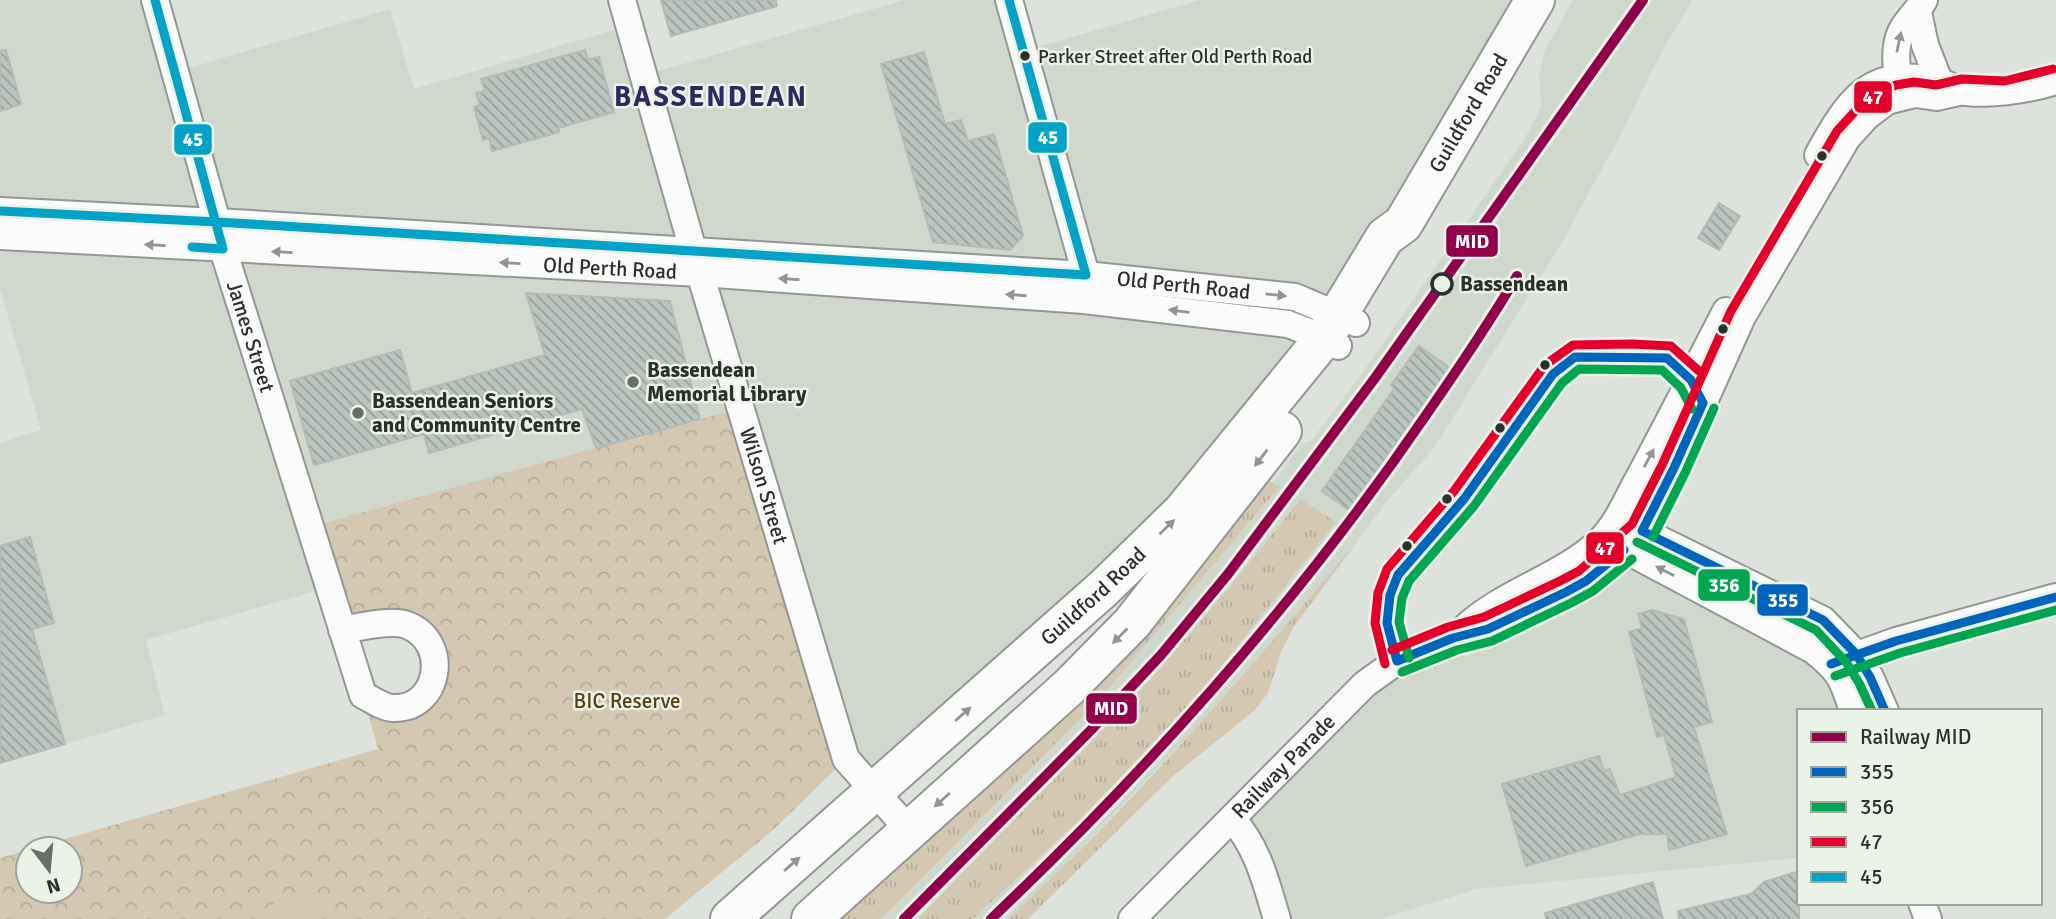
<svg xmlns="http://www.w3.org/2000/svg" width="2056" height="919" viewBox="0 0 2056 919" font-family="Signika,sans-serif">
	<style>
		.built { fill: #d0d8cd }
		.grass { fill: url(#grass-tufts) }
		.park { fill: url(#park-crowns) }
		.garden { fill: #d4c8b3 }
		.building { fill: url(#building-back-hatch); stroke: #b6b9b6; stroke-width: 2 }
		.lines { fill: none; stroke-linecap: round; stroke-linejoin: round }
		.minor-casing { stroke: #949793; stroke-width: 30 }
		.highway-casing { stroke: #949793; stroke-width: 42 }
		.minor { stroke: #fafbfa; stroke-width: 26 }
		.highway { stroke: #fafbfa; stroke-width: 38 }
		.bus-1-casing { stroke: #ebf2e8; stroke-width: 14 }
		.bus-2-casing { stroke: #ebf2e8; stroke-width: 14 }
		.bus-3-casing { stroke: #ebf2e8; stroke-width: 14 }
		.bus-4-casing { stroke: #ebf2e8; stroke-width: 14 }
		.bus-1 { stroke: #0065bd; stroke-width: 9 }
		.bus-2 { stroke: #00a651; stroke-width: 9 }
		.bus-3 { stroke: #e4002b; stroke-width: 9 }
		.bus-4 { stroke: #02a3c6; stroke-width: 9 }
		.rail-1-casing { stroke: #ebf2e8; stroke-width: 16 }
		.rail-1 { stroke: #910048; stroke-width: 10 }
		.oneway { fill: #939592 }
		.bus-dot { fill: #2c2f2b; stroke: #ebf2e8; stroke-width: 2.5 }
		.stop-dot { fill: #ebf2e8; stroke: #2c2f2b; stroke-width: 3.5 }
		.poi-dot { fill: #6a6e69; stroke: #ebf2e8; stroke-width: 2.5 }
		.labels { text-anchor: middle; stroke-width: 5; stroke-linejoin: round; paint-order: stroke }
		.bus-label { font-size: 19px; fill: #2c2f2b; stroke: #ebf2e8; text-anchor: start }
		.street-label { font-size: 21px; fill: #2c2f2b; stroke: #ebf2e8 }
		.stop-label { font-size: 21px; font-weight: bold; fill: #2c2f2b; stroke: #ebf2e8; text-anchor: start }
		.poi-label { font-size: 21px; font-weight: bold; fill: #2c2f2b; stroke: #ebf2e8; text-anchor: start }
		.park-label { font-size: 21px; fill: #583d0c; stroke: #ebf2e8 }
		.district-label { font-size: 28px; font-weight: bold; letter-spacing: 2px; fill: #312863; stroke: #ebf2e8 }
		.line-badge { stroke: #ebf2e8; stroke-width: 2.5 }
		.badge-label { font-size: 19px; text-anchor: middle; font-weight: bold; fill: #fff }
	</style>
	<defs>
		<pattern id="grass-tufts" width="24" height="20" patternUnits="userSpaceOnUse" patternTransform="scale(1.75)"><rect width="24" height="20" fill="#d4c8b3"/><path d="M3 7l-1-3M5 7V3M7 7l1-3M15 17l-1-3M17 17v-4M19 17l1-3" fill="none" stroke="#b6ac9a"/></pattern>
		<pattern id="park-crowns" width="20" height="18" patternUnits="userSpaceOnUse" patternTransform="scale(1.75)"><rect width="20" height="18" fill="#d4c8b3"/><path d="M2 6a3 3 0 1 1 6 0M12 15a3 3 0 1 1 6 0" fill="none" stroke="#b6ac9a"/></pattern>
		<pattern id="building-back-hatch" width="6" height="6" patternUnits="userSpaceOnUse" patternTransform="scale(1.75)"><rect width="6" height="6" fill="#bac5bf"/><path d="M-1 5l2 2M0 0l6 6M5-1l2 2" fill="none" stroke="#97a09b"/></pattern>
	</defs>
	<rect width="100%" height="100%" fill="#dee2dd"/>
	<path class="built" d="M0,0h155l20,72 215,-63 24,80 216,-64 14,50 261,-75h104l15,51 176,-51h313l-175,315 -43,-18 -1295,-86z
		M1573,0h119l-39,68 -30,62 -58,107 -131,211 -46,52 -28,38 -62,75 -99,112 -153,160 -38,34h-35l107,-100 109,-112 146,-184 -36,-24 -56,72 -90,105 -200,209 -35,34h-37l217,-218 182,-215 -6,-4 28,-39 9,-2 52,-69 162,-234 16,-31 -2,-33 6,-24z
		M0,236l700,37 624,65 -142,174 -307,280 -29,-33 -517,-172 -183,53 19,75 -100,29 -33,-115 22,-7 -24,-84 -30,8v-103l41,-13 -41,-142z
		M1624,550l189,100 40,61h-54v147l-323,31 -95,30h-108l-41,-100 122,-125z"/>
	<path class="grass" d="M1262,477l18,9 -182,215 -217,218h-56z
		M1300,499l36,23 -147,185 -109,112 -107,100h-55l235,-243 90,-105z
		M1360,538l-67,90 -12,24 -13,41 -13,17 -83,67 -144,142h-20c128,-117 241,-249 352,-381z"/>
	<path class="park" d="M741,408l105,351 -73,71 -108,89h-665v-61l28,-8v41h42v-42h-40l348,-100 -15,-54 28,14 46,-40 -30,-44 -65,5 -32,-103z"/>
	<path class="garden" d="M313,893l8,26h-45l-4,-15z"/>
	<path class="building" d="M661,0h115l1,6 -106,30z
		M6,50l15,54 -21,7v-60z
		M585,50l3,10 11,-3 15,55 -56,16 1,4 -67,19 -3,-13 -6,2 -9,-33 6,-2 -4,-12 9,-2 -4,-12z
		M924,52l21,72 16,-4 7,21 26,-7 29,102 -13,14 -77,-8 -52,-178z
		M1719,203l21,13 -21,34 -21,-12z
		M526,293l144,8 30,118 -104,29 -14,-39 -153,44 -5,-19 -110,31 -24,-84 110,-31 12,43 133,-38z
		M1419,346l31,22 -101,142 -27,-19 72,-102 -3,-4z
		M30,537l24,86 -22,6 33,115 -65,19v-217z
		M1652,610l32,9 28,103 -18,5 33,107 -58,16 -2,-16h-27l-114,32 -24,-82 97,-28 5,15 6,-2 10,26 56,-18 -12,-42 -7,2 -28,-105 13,-4 -4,-14z
		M1799,871v48h-120l-1,-8 73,-17 13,-12z
		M1653,882l10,37h-117l-1,-6z"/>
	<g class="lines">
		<g class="minor-casing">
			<g id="minor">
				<path id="s1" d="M155,0l62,222 6,27 140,446c8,4 21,13 30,13 47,2 58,-66 14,-83 -15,-6 -48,2 -65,5"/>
				<path id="s2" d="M622,0l71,250 153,509 63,71"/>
				<path d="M1009,0l77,275 -1,16"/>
				<path d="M1918,12l7,33 14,36 -2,13"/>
				<path d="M1900,95c-2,-21 -8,-43 1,-63 5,-11 17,-21 23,-32"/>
				<path d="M1818,155c29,-52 51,-90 118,-74 11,2 20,9 30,11 32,3 60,-2 90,-11"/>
				<path id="s3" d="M0,211l217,11 869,53 209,22 61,26"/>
				<path id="s4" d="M0,236l700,37 384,27 204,24 36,14 14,8"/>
				<path d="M1628,524l195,96 33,34 14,23 15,34"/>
				<path d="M1609,541l204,109c27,21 30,29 40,61"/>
				<path d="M1467,626c40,-36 96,-49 134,-86 17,-17 27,-43 39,-64 29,-54 57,-109 86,-165"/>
				<path d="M1843,660l53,-19 160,-44"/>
				<path d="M1232,819c26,28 34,64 45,100"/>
				<path d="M1922,903l6,16"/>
				<path id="s5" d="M1132,919l233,-235 32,-23 56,-23 35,-9 98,-48 38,-31 18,-19 32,-63 68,-151 105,-179 20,-22 20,-15 28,-7 21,3 27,-6"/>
			</g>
		</g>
		<g class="highway-casing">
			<g id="highway">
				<path id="s6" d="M730,919l374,-331 78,-76 142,-174 61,-101 18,-13 132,-224"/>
				<path d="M811,919l258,-232 63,-64 150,-192"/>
			</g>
		</g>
		<use href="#minor" class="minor"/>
		<use href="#highway" class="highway"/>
		<g class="bus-1-casing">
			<path id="bus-1" d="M1642,531l181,89 33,34 14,23 15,34
				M1642,531l32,-63 29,-65
				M1397,661l-10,-38 3,-28 8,-20 66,-76 89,-125 22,-17 92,1 24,22 12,23
				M1397,661l56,-23 35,-9 78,-37 20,-11 38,-31
				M1831,664l65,-23 160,-44"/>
		</g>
		<g class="bus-2-casing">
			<path id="bus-2" d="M1653,537l32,-64 29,-65
				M1637,542l179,88 30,32 13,21 13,28
				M1409,658l-10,-36 3,-24 7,-17 65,-75 88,-123 17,-14 83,1 19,18 11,21
				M1402,672l55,-22 35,-9 79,-38 22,-12 39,-32
				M1835,676l65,-23 156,-43"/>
		</g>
		<g class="bus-3-casing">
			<path id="bus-3" d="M1392,650l56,-23 36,-10 76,-36 19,-10 53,-47 31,-61 68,-152 96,-163 10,-17 22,-24 22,-16 15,-6 18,-3 22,3 26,-6 43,2 48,-12
				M1385,664l-10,-41 3,-30 9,-24 67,-78 91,-126 28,-20 59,-1 39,2 28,25"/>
		</g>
		<g class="bus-4-casing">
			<path id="bus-4" d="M155,0l68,249 -31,-2
				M1009,0l77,275
				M0,211l217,11 869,53"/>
		</g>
		<use href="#bus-1" class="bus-1"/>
		<use href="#bus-2" class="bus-2"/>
		<use href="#bus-3" class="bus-3"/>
		<use href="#bus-4" class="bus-4"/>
		<g class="rail-1-casing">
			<path id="rail-1" d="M904,919l186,-188 71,-76 67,-81 147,-196 268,-378
				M991,919c161,-153 307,-317 433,-501 32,-46 64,-93 93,-142"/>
		</g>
		<use href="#rail-1" class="rail-1"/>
	</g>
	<defs><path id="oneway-solid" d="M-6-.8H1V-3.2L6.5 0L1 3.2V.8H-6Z" transform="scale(1.75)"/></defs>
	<g class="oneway">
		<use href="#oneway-solid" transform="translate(1899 42) rotate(-78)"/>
		<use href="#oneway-solid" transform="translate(155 245) rotate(-177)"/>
		<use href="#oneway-solid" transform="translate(282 252) rotate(-177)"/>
		<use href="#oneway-solid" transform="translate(510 263) rotate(-177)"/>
		<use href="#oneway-solid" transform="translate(789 279) rotate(-176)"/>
		<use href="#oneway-solid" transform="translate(1016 295) rotate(-176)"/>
		<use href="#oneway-solid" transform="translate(1276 295) rotate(6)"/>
		<use href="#oneway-solid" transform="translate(1179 311) rotate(-173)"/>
		<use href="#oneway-solid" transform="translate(1261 458) rotate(127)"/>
		<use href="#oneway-solid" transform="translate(1649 458) rotate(-62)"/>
		<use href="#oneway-solid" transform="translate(1167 527) rotate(-44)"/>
		<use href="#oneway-solid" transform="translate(1665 571) rotate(-153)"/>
		<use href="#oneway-solid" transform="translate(1120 636) rotate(135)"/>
		<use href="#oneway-solid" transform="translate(963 714) rotate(-42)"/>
		<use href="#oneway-solid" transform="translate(942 800) rotate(138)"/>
		<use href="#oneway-solid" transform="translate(792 864) rotate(-41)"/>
	</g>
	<g class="bus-dot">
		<circle cx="1025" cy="56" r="6"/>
		<circle cx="1822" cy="156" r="6"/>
		<circle cx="1723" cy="329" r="6"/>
		<circle cx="1545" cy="365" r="6"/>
		<circle cx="1500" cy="428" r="6"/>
		<circle cx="1447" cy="499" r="6"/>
		<circle cx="1407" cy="546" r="6"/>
	</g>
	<circle class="stop-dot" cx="1442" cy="284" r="10"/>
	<g class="poi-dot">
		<circle cx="633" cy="382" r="7"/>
		<circle cx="358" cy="413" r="7"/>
	</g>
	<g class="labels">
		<g class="bus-label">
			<text x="1038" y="63">Parker Street after Old Perth Road</text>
		</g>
		<g class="street-label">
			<text dy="7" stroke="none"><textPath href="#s6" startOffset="1102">Guildford Road</textPath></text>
			<text dy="7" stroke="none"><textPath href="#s4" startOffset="611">Old Perth Road</textPath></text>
			<text dy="7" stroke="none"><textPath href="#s3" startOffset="1186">Old Perth Road</textPath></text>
			<text dy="7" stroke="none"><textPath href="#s1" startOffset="350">James Street</textPath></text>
			<text dy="7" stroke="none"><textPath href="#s2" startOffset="506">Wilson Street</textPath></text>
			<text dy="7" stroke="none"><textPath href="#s6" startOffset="486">Guildford Road</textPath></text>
			<text dy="7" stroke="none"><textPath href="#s5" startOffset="215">Railway Parade</textPath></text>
		</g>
		<g class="stop-label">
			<text x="1460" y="291">Bassendean</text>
		</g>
		<g class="poi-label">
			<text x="647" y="377">Bassendean<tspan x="647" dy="24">Memorial Library</tspan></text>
			<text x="372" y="408">Bassendean Seniors<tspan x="372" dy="24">and Community Centre</tspan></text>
		</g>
		<g class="park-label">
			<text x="627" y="708">BIC Reserve</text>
		</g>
		<g class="district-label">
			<text x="711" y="106">BASSENDEAN</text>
		</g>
	</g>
	<g class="line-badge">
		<rect x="1853" y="80" width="40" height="34" rx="7" fill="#e4002b"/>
		<rect x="1027" y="121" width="41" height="33" rx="7" fill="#02a3c6"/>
		<rect x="173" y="123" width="40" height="33" rx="7" fill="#02a3c6"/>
		<rect x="1445" y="224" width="54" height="34" rx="7" fill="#910048"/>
		<rect x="1585" y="531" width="40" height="34" rx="7" fill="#e4002b"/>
		<rect x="1697" y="568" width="54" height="34" rx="7" fill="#00a651"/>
		<rect x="1756" y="583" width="53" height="34" rx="7" fill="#0065bd"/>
		<rect x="1085" y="692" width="53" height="33" rx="7" fill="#910048"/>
	</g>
	<g class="badge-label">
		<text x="1873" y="104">47</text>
		<text x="1048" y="144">45</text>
		<text x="193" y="146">45</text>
		<text x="1472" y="248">MID</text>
		<text x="1605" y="555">47</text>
		<text x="1724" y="592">356</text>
		<text x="1783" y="607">355</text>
		<text x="1111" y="715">MID</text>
	</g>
	<rect x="1797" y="709" width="245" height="196" fill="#ebf2e8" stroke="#9fa49c" stroke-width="2"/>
	<rect x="1811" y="732" width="35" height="10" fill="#910048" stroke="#9fa49c" stroke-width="2"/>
	<text x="1860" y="744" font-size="21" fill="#2c2f2b">Railway MID</text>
	<rect x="1811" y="767" width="35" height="10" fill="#0065bd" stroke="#9fa49c" stroke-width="2"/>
	<text x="1860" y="779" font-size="21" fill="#2c2f2b">355</text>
	<rect x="1811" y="802" width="35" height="10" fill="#00a651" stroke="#9fa49c" stroke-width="2"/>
	<text x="1860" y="814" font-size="21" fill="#2c2f2b">356</text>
	<rect x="1811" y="837" width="35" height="10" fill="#e4002b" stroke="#9fa49c" stroke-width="2"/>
	<text x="1860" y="849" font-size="21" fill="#2c2f2b">47</text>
	<rect x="1811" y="872" width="35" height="10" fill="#02a3c6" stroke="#9fa49c" stroke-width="2"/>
	<text x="1860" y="884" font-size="21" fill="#2c2f2b">45</text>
	<g transform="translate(49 870) rotate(164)"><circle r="33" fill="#ebf2e8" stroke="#9fa49c" stroke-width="2"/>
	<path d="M0-5L12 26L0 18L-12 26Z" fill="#6a6e69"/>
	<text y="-10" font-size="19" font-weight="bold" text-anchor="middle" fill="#2c2f2b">N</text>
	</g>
</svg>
